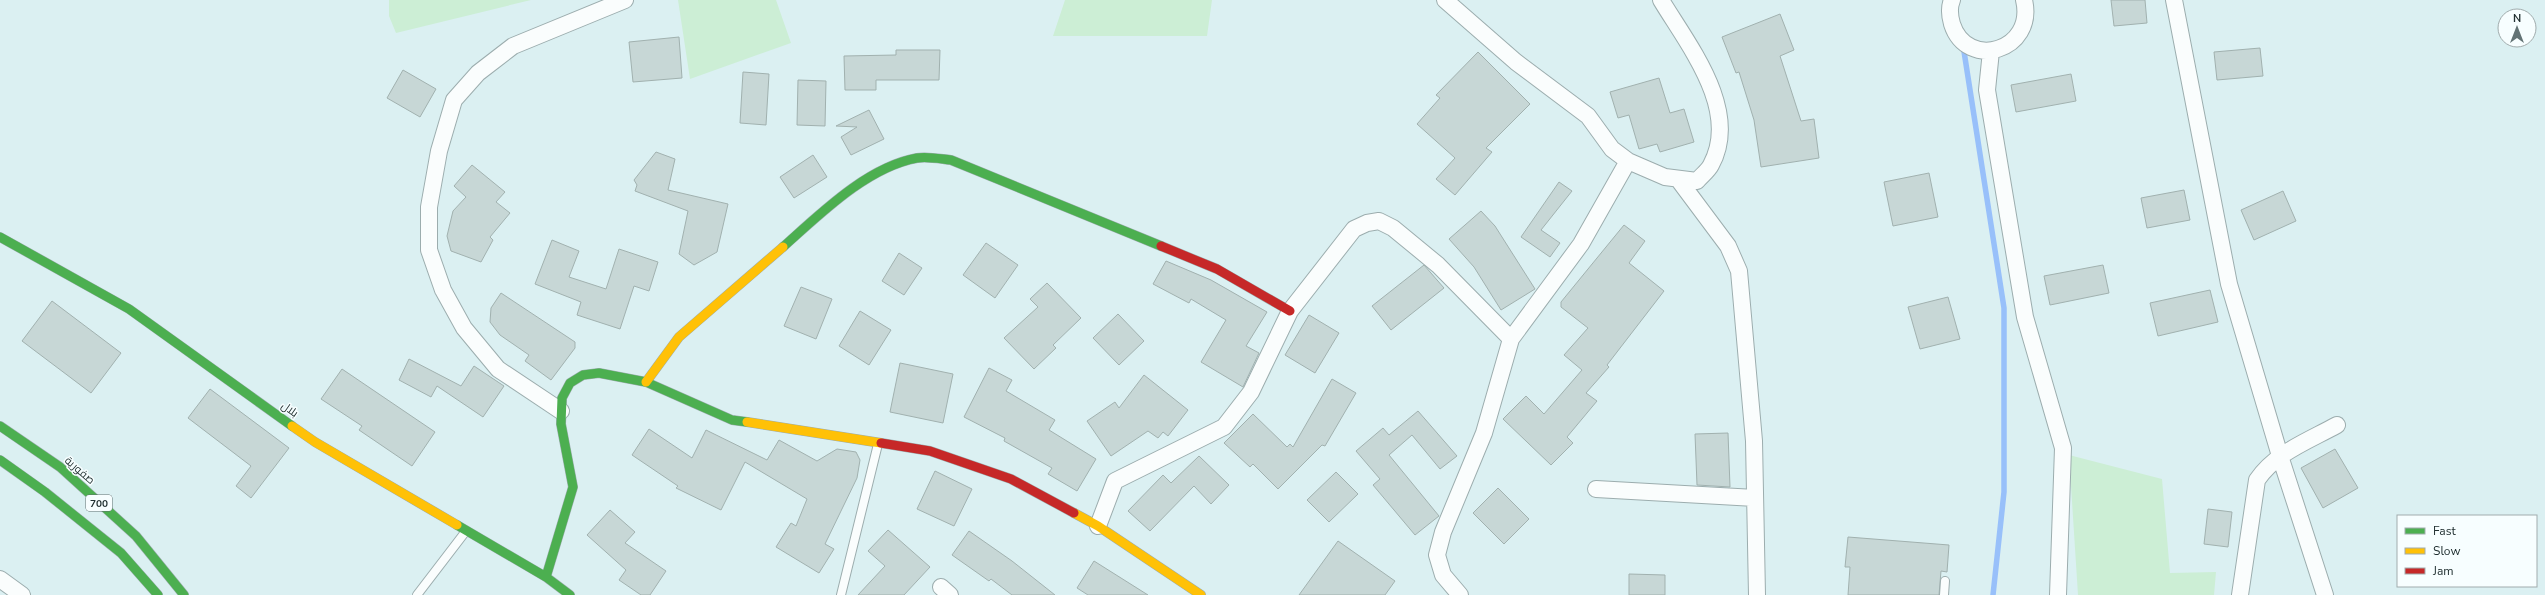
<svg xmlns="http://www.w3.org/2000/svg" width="2545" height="595" viewBox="0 0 2545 595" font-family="'Nunito Sans',Cairo,sans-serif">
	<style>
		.green { fill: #cceed5 }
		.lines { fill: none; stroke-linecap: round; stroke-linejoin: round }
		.stream { stroke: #98c0fa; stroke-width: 5.5 }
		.building { fill: #c7d7d6; stroke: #a1b1af }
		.lane-casing { stroke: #9cadae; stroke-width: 10 }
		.street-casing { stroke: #9cadae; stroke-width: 18 }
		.fast-casing { stroke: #9cadae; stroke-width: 10 }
		.slow-casing { stroke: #9cadae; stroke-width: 10 }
		.jam-casing { stroke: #9cadae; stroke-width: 10 }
		.lane { stroke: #fafdfd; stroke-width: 8 }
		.street { stroke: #fafdfd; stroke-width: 16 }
		.fast { stroke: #4caf50; stroke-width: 9 }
		.slow { stroke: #ffc107; stroke-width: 9 }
		.jam { stroke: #c62828; stroke-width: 9 }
		.labels { text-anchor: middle; stroke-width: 3; stroke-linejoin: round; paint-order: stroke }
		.shield { fill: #f7feff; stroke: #616e6f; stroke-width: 1 }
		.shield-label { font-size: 10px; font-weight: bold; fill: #213031 }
		.street-label { font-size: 11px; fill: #213031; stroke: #f7feff }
	</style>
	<rect width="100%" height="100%" fill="#dbf0f2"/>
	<path class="green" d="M389,0h142l-135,33 -7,-17z
		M678,0h98l15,43 -101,36z
		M1065,0h147l-5,36h-154z
		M2069,455l93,24 8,94 46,-1 -2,23h-136z"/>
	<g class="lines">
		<path class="stream" d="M1963,45l41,263v184l-11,103"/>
	</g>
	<path class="building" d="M2111,0h34l2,23 -33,3z
		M1780,14l14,36 -14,6 21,65 13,-2 5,39 -58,9 -7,-47 -15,-48 -3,1 -14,-36z
		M679,37l3,41 -49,4 -4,-40z
		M2260,48l3,28 -46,4 -3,-28z
		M896,50h44l-1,30h-63v10h-31l-1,-34 52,-1z
		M1478,52l52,52 -44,44 6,4 -37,43 -19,-16 19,-21 -38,-34 23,-26 -4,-3z
		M403,70l33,19 -16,28 -33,-19z
		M743,72l26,2 -3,51 -26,-2z
		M2071,74l5,27 -60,11 -5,-27z
		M1659,78l11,35 14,-4 10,33 -34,10 -3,-8 -18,5 -10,-34 -11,3 -8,-26z
		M798,80l28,1 -1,45 -28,-1z
		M869,110l15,29 -33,16 -10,-18 16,-10 -21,-1z
		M656,152l19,7 -7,31 60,14 -11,48 -23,13 -15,-11 9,-43 -53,-20 2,-6 -3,-5z
		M813,155l14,22 -33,21 -14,-21z
		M472,165l33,27 -9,10 14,11 -20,24 3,3 -12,22 -30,-11 -4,-15 6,-25 13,-14 -12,-11z
		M1929,173l9,44 -45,9 -9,-44z
		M1559,182l13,9 -31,39 19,13 -10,14 -29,-20z
		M2184,190l6,30 -43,8 -6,-30z
		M2283,191l13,30 -42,19 -13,-30z
		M1481,211l14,15 40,63 -34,21 -27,-43 -25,-28z
		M1624,225l21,16 -16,22 35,28 -57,74 2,2 -23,26 11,8 -30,36 6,6 -22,22 -48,-46 23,-23 18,18 38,-44 -18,-15 24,-27 -27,-21v-5z
		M552,240l27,11 -10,26 37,12 13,-40 39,13 -9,29 -15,-5 -14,43 -43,-14 4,-13 -46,-18z
		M986,243l32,22 -23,33 -32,-23z
		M899,253l23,15 -18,27 -22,-14z
		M1166,261l45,19 56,32 -21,34 13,7 -16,34 -42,-25 25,-42 -35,-21 -2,4 -36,-19z
		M1424,265l20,23 -53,42 -19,-24z
		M2103,265l6,28 -59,12 -6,-29z
		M1047,283l34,35 -28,27 3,3 -22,21 -30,-31 34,-31 -8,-8z
		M801,287l31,12 -16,40 -32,-13z
		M2210,290l8,32 -60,14 -8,-33z
		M501,293l74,49v6l-24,32 -26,-19 4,-6 -29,-20 -10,-13 1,-14z
		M1948,297l12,42 -40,10 -12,-42z
		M52,301l69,52 -30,40 -69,-52z
		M860,311l31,19 -22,35 -30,-19z
		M1118,314l26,27 -25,24 -26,-27z
		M1309,315l30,18 -24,40 -30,-18z
		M409,359l52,27 13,-20 30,20 -21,31 -46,-31 -6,11 -32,-17z
		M900,363l53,11 -10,49 -53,-11z
		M989,368l23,12 -6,11 49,29 -6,10 47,29 -19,32 -29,-17 4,-6 -48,-27 1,-3 -41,-21z
		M342,369l93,63 -23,34 -53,-36 3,-4 -41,-27z
		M1144,375l44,35 -20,26 -5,-4 -5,6 -10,-7 -37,25 -24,-35 28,-19 4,6z
		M1332,379l24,14 -31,53 -3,-1 -44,44 -25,-25 -3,3 -26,-24 29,-29 34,33 3,-3 3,3z
		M210,389l79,59 -38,50 -15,-12 15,-20 -63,-48z
		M1418,411l39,45 -17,13 -28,-34 -23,20 50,61 -24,19 -42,-50 7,-6 -24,-28 27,-23 6,7z
		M649,429l43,29 14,-28 61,30 12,-20 38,21 20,-12 19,3 4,8 -3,18 -32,66 9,5 -15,24 -43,-26 15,-24 5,3 11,-27 -62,-37 -24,48 -45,-22 2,-2 -46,-31z
		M1728,433l2,54 -33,-2 -2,-51z
		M2335,449l23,39 -35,20 -22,-40z
		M1199,456l30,29 -18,19 -17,-18 -44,45 -22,-20 35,-36 8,8z
		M935,471l37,18 -18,37 -37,-17z
		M1336,472l22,22 -29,28 -22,-22z
		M1498,488l31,31 -25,25 -31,-31z
		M2208,509l24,3 -4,35 -24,-3z
		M610,510l25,22 -10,11 41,28 -16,24h-9l-22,-15 7,-10 -39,-35z
		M888,530l42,37 -26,28h-46l27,-29 -17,-15z
		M969,531l43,30 43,34h-43l-21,-16 -2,2 -37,-26z
		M1848,537l101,8 -2,27 -6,-1 -2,24h-91l2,-28h-5z
		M1338,541l57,40 -10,14h-86z
		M1094,561l54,34h-60l-11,-7z
		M1629,574l36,1v20h-36z"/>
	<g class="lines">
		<g class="lane-casing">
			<path id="lane" d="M417,595l49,-64
				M841,595l37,-151
				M1944,595l1,-14"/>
		</g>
		<g class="street-casing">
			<path id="street" d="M1445,0l71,62 72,54 24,33 16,12 37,16 32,4c4,-5 11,-10 14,-16 30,-55 -23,-120 -50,-165
				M1952,0c-3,7 -2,17 0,24 15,47 84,27 72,-24
				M2174,0l55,284 51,172 45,139
				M1991,51l-4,39 38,227 38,131 -5,147
				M1678,179l50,67 11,25 15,170 3,154
				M561,411l-63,-42 -34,-41 -21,-38 -14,-40v-43l10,-56 15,-51 24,-27 35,-27 112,-46
				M1596,489l159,9
				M1098,526l17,-45 109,-54 27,-35 39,-81 64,-82 13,-6 12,-2 14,7 45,37 73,74
				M0,579l22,16
				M941,587l9,8
				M1460,595l-17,-20 -6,-20 6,-23 41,-99 27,-94 70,-95 47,-83
				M2240,595l17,-115c18,-27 51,-39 80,-55"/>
		</g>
		<g class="fast-casing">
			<path id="fast" d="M0,237l129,72 163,117
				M783,247c37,-33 84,-80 134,-89 10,-2 24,1 34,2l210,86
				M0,426l60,41 76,69 48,59
				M0,460l45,32 76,61 37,42
				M457,525l89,52 24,18
				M546,577l27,-90 -12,-63 1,-26 8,-15 13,-8 16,-2 47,9 86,38 15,2"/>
		</g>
		<g class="slow-casing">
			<path id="slow" d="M646,382l33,-45 104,-90
				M747,422l134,21
				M292,426l23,16 142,83
				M1074,513l24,13 103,69"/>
		</g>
		<g class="jam-casing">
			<path id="jam" d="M1161,246l56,23 73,42
				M881,443l49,8 81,28 63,34"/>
		</g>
		<use href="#lane" class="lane"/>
		<use href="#street" class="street"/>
		<use href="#fast" class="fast"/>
		<use href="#slow" class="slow"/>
		<use href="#jam" class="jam"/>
	</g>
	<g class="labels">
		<rect class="shield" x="86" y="495" width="26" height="16" rx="3"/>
		<g class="shield-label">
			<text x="99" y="507">700</text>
		</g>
		<g class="street-label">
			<text transform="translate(290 409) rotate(35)" y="4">بلال</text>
			<text transform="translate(80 470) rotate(41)" y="4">صفورية</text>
		</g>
	</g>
	<rect x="2397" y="515" width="140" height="72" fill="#f7feff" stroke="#a1acad"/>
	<rect x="2405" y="528" width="20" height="6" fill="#4caf50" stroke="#a1acad"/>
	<text x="2433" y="535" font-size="12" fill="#213031">Fast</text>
	<rect x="2405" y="548" width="20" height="6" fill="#ffc107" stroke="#a1acad"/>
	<text x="2433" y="555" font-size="12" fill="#213031">Slow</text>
	<rect x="2405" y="568" width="20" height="6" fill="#c62828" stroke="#a1acad"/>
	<text x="2433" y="575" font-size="12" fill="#213031">Jam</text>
	<g transform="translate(2517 28)"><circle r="19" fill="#f7feff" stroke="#a1acad"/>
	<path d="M0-3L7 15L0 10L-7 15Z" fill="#627375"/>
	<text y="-6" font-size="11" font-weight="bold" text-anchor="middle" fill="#213031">N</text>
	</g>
</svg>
